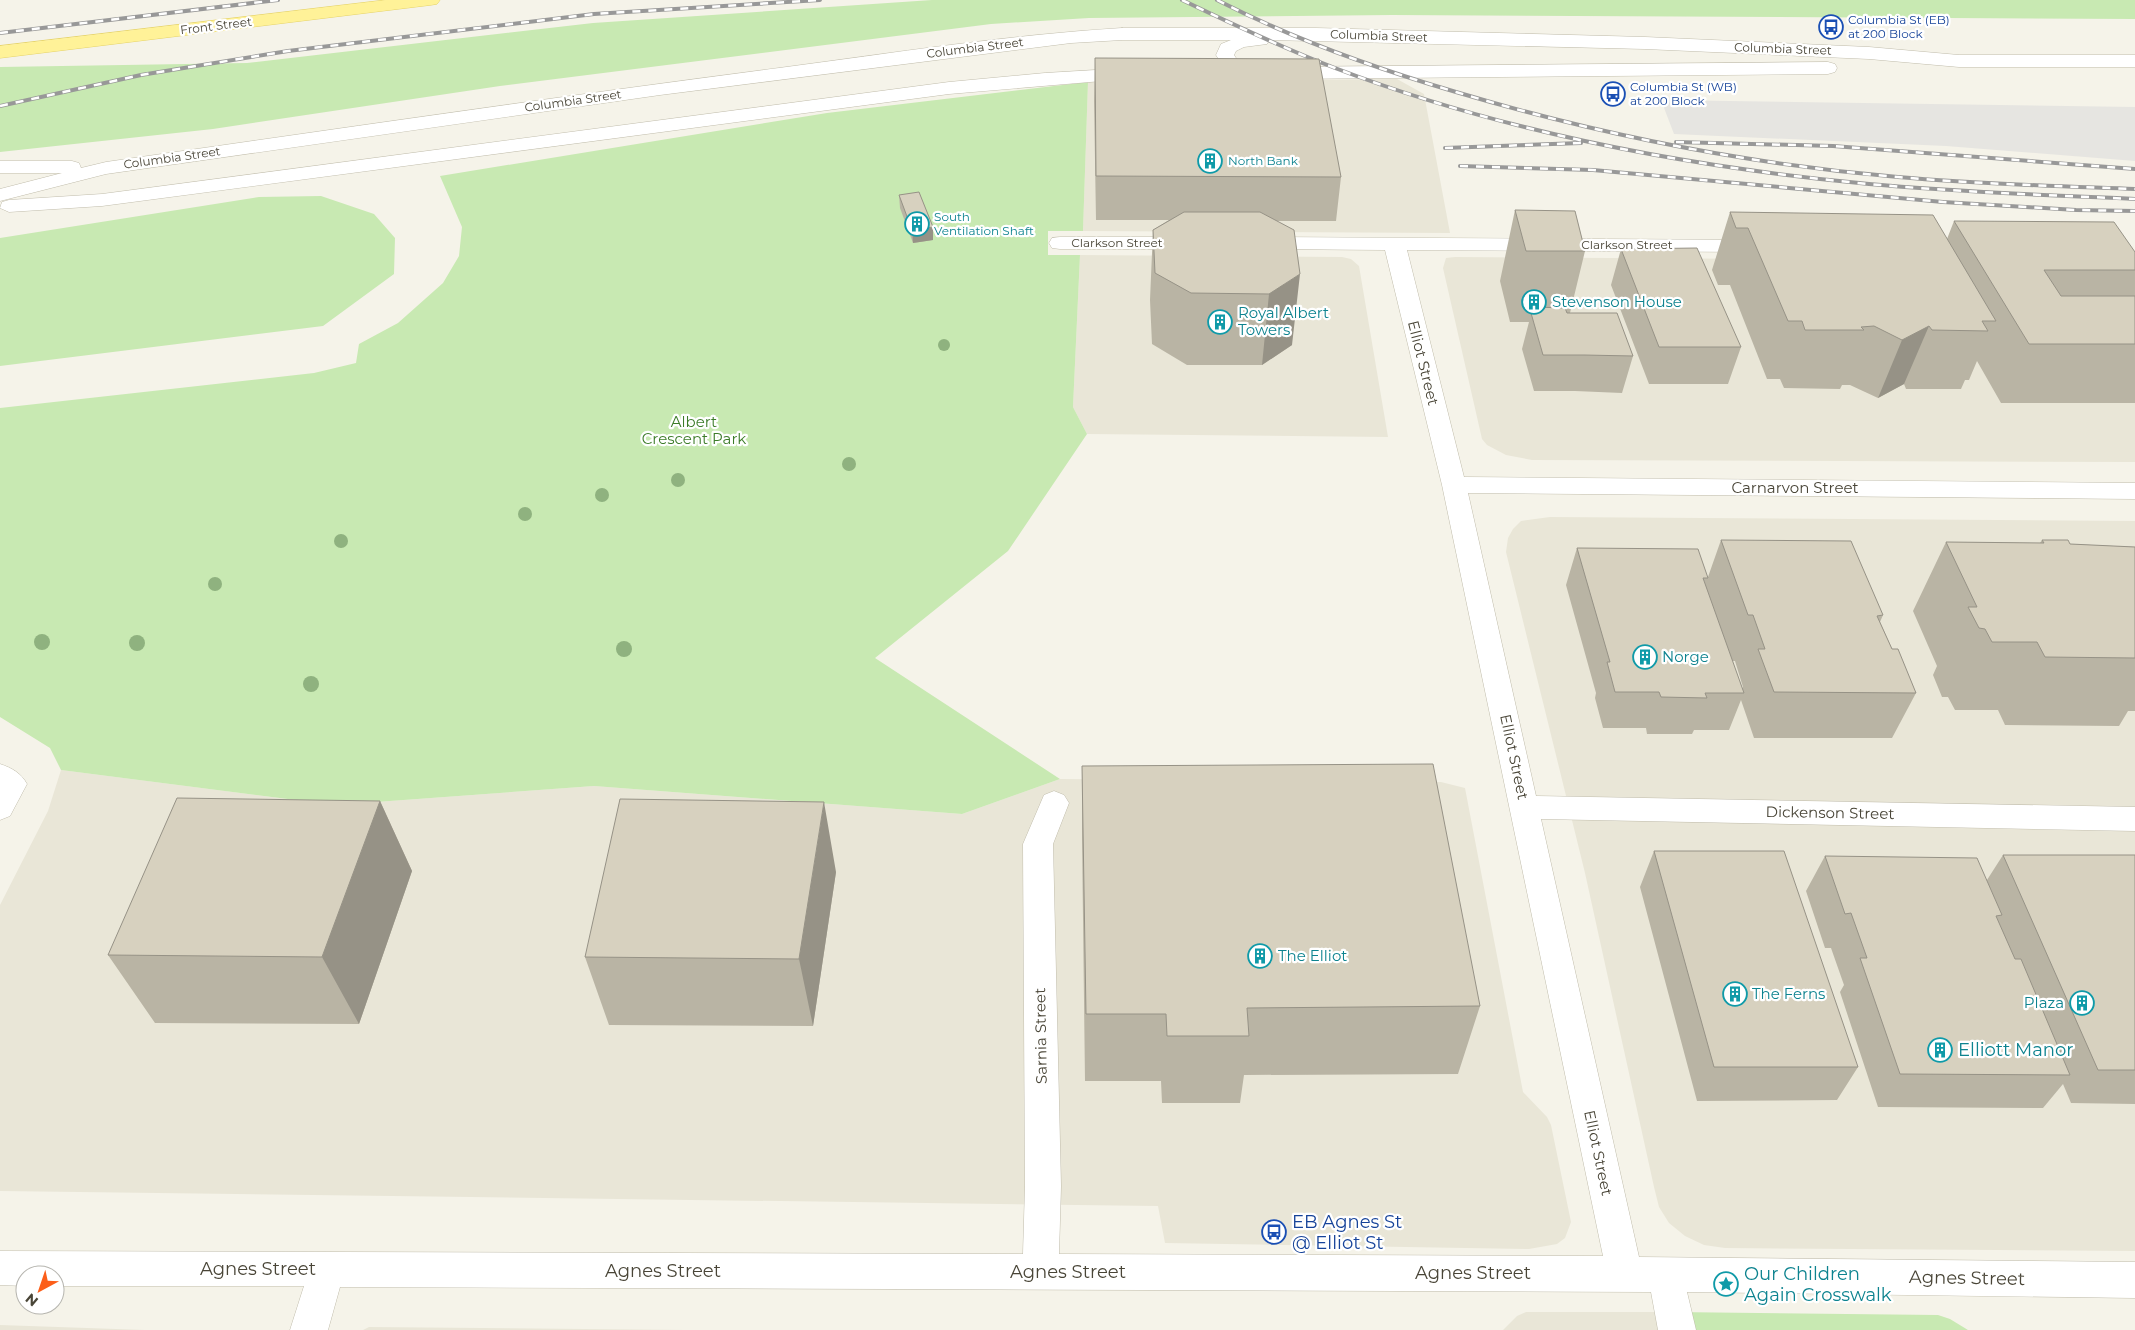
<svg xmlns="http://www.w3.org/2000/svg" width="2135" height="1330" viewBox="0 0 2135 1330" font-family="Montserrat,sans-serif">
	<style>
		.residential { fill: #e9e6d7 }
		.green { fill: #c8e9b2 }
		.parking { fill: #e6e5e1 }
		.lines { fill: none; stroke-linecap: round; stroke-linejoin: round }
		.minor-casing { stroke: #c1bdac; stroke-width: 1 }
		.major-casing { stroke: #e6d367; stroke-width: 1 }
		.minor { fill: #fff; fill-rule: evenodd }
		.major { fill: #fff298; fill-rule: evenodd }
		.rail-casing { stroke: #989898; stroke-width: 4 }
		.rail { stroke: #fff; stroke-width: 2.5; stroke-dasharray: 8; stroke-linecap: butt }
		.tree { fill: #8fb27f }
		.wall { fill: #b9b4a4; fill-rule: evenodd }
		.shaded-wall { fill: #969286 }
		.building { fill: #d7d1bf; stroke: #969286 }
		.labels { text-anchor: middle; stroke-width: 4.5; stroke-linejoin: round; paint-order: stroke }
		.far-transit-label { font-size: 12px; fill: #164399; stroke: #fff; text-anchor: start }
		.far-street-label { font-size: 12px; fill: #494537; stroke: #fff }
		.far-culture-label { font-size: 12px; fill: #0d838f; stroke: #fff; text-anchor: start }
		.culture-label { font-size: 15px; fill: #0d838f; stroke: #fff; text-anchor: start }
		.street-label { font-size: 15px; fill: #494537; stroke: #fff }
		.park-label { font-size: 15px; fill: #3c7c29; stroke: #fff }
		.near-culture-label { font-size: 18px; fill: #0d838f; stroke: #fff; text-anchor: start }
		.near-transit-label { font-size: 18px; fill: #164399; stroke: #fff; text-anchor: start }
		.near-street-label { font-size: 18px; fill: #494537; stroke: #fff }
	</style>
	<rect width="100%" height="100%" fill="#f5f3e9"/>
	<path class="residential" d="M1397,79l27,15 26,139 -367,-2 5,-149z
		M1080,255l262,2 9,2 8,7 29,171 -301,-3 -14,-27z
		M1455,257l680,4v201l-603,-2 -26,-5 -19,-10 -5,-6 -39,-171 3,-10z
		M1550,517l585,4v730l-410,-3 -21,-3 -19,-9 -16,-13 -10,-16 -5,-20 -69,-314 -79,-321 2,-14 5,-9 8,-8z
		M61,770l274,35 259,-19 368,28 98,-35 381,3 24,6 58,304 24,25 4,8 20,97 -6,16 -8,6 -28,5 -364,-6 -7,-37 -1158,-15v-286l48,-94z
		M1526,1312h147l4,18h-174l14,-14z
		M0,1325l145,5h-145z
		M369,1327l317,3h-323z"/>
	<path class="green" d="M932,0h1203v19l-743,-4 -303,3 -98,6 -491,62 -287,43 -213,23v-85l247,-4 346,-40z
		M1088,82l-5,149h-35v24h32l-7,152 14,27 -79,117 -133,107 185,121 -98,35 -368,-28 -259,19 -274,-35 -11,-22 -50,-31v-309l314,-35 42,-10 3,-19 39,-21 45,-40 16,-27 3,-29 -22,-51 387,-63z
		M321,196l53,18 21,24 -1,36 -71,52 -323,40v-128l259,-41z
		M1673,1312l265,3 12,4 18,11h-291z"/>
	<path class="parking" d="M1661,100l474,7v54l-189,-15 -272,-12z"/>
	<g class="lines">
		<g class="minor-casing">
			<path id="minor" d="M1122,28h194l329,9 224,10 90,8h176v12h-176l-90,-8 -224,-10 -376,-9 -2,4 -23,3 -8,4 -2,4 12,18 -2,4 -7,2 -7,-2 -14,-22 5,-11 10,-4h-109l-51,3 -411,52 -554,79 -106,27v-12l62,-16h-62v-12h72l7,2 2,5 25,-6c224,-32 449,-65 673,-94 114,-15 228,-33 343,-40z
				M1828,62l7,2 2,4 -2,4 -7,2 -545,5 -7,-2 -2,-4 2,-4 7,-2z
				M1130,68l7,2 2,4 -2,4 -188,16 -847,112 -93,6 -9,-4 2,-6 7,-2 93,-6 847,-112 96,-9z
				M1060,237h129l8,1 3,5 -3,5 -8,1h-129l-8,-1 -3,-5 3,-5z
				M1259,237l497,3 8,1 3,5 -3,5 -8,1 -349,-2 57,227 671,6v16l-667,-6 68,303 599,11v24l-594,-12 98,438 496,5v36l-448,-6 9,38h-38l-7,-38 -1311,-5 -12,43h-38l14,-44h-249v-11h-30v11l-25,-1v-34l1023,3 2,-68 -2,-342 21,-49 10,-4 10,4 5,8 -16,41 8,342 -2,68 544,2 -161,-771 -57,-235 -126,-1 -8,-1 -3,-5 3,-5z
				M0,764c12,4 21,9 27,20l-17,32 -10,4z"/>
		</g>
		<g class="major-casing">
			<path id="major" d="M386,0h54l-3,4 -6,1 -431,53v-12z"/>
		</g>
		<use href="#minor" class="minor"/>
		<use href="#major" class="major"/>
		<g class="rail-casing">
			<path id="rail" d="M1182,0c50,24 101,48 153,68 170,65 354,99 534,116 88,8 177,11 266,15
				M1217,0c76,39 157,68 239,92 144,43 292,72 442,85 79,7 158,9 237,12
				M0,33l278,-33
				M0,106l141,-31 147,-24 306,-37 226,-14
				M1676,142l157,4 302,23
				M1445,148l136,-5
				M1460,166l133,4 350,32 133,8 59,1"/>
		</g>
		<use href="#rail" class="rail"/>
	</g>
	<g class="tree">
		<circle cx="944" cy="345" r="6"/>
		<circle cx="849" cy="464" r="7"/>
		<circle cx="678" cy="480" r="7"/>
		<circle cx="602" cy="495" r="7"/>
		<circle cx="525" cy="514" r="7"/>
		<circle cx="341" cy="541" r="7"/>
		<circle cx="215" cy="584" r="7"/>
		<circle cx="42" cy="642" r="8"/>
		<circle cx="137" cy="643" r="8"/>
		<circle cx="624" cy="649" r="8"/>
		<circle cx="311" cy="684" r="8"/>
	</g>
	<path class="wall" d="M1095,58l246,119 -5,44h-60l16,124 -30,20h-75l-35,-21 -2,-44 3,-70 16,-10h-73l-2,-119z
		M899,195l34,32v13l-20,3 -13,-35z
		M1515,210l70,41 -15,62 63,43 -11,37 -47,-2h-41l-12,-42 7,-27h-19l-10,-41z
		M1730,212l217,27 7,-18 181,31v151h-134l-24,-42 -8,19h-4l-4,9h-55l-2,-5 -26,14 -28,-13h-8l-2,4 -56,-1 -4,-9h-13l-37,-94h-12l-6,-15z
		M1621,249l120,98 -13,37h-79l-38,-99z
		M1721,540l162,75 -3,7 12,27 24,44 -24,45h-138l-13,-38 -12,30h-35l-2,4h-45l-1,-6h-43l-8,-30 1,-5 -30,-108 11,-37 131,29zM1732,661h3l8,26 -1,2z
		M2042,540l28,4 65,3v164h-7l-9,15 -114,-1 -7,-15h-43l-7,-13h-6l-9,-22 4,-9 -24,-55 33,-69 94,1z
		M1082,766l398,240 -22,68 -214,1 -4,28h-78l-1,-22h-76l-3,-244z
		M380,801l32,70 -53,153 -204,-1 -47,-68z
		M1654,851l204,216 -21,33 -140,1 -57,-214z
		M2003,855h132v249l-64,-1 -8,-19 -20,24 -165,-1 -38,-115 4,-7 -13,-37h-6l-19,-57 19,-35 162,24z
		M836,872l-23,154 -204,-1 -24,-68z"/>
	<path class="shaded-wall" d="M933,227v13l-20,3 -1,-13z
		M1300,274l-8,71 -30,20 7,-71z
		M1929,326l-25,58 -26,14 24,-58z
		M380,801l32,70 -53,153 -37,-67z
		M824,802l12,70 -23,154 -14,-67z"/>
	<path class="building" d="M1095,58l224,1 22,118 -245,-1z
		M919,192l14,35 -21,3 -13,-35z
		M1515,210l60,1 10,40h-59z
		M1184,212h76l34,18 6,44 -31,20 -78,-1 -36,-20 -2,-43z
		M1730,212l203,3 63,106h-14l6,10 -56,-1 -3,-4 -27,14 -28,-14 -13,1 3,3h-59l-3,-9h-14l-40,-93h-12z
		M1954,221l160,1 21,30v18h-91l17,26h74v48h-106z
		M1697,248l44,99h-82l-38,-98z
		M1534,307l31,1 2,5h50l16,43 -49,-1h-41l-12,-42 5,-1z
		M1721,540l130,1 32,74 -6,1 15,33h6l18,44 -142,-1 -16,-43h7l-12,-34h-5z
		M2042,540h26l2,4 65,3v111l-90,-1 -8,-15h-45l-7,-13 -6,-1 -11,-21h9l-31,-65 98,1z
		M1577,548l121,1 10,29h-5l41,115h-39l2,5 -46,-1 -2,-5h-44l-8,-30h3z
		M1433,764l47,242 -233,2 2,28h-82l-1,-22h-80l-4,-248z
		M177,798l203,3 -58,156 -214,-2z
		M620,799l204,3 -25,157 -214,-2z
		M1654,851h130l74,216h-144z
		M2003,855h132v215h-37z
		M1825,856l152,2 25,57 -6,1 19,43h6l49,116 -170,-1 -40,-116h7l-16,-45 -6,1z"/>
	<defs>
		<g id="bus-ring" transform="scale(1.25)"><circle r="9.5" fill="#fff" stroke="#1a4fb4" stroke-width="1.5"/><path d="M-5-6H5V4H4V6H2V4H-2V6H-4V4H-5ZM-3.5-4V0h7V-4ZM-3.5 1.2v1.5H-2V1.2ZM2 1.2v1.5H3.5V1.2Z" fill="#1a4fb4"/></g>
		<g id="building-ring" transform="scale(1.25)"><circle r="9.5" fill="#fff" stroke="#0f9aa8" stroke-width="1.5"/><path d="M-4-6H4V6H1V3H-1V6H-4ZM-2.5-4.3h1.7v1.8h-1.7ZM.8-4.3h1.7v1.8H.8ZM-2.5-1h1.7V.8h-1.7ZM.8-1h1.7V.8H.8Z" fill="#0f9aa8"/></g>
		<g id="sight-ring" transform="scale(1.25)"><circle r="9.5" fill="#fff" stroke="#0f9aa8" stroke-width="1.5"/><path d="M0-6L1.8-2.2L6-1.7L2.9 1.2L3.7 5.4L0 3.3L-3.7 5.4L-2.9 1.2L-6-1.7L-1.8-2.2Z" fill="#0f9aa8"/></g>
	</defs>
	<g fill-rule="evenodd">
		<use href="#bus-ring" x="1831" y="27"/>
		<use href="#bus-ring" x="1613" y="94"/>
		<use href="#building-ring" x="1210" y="161"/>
		<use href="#building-ring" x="917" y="224"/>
		<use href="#building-ring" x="1534" y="302"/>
		<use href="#building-ring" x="1220" y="322"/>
		<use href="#building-ring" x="1645" y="657"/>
		<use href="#building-ring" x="1260" y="956"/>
		<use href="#building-ring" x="1735" y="994"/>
		<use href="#building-ring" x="2082" y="1003"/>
		<use href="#building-ring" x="1940" y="1050"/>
		<use href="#bus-ring" x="1274" y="1232"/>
		<use href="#sight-ring" x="1726" y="1284"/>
	</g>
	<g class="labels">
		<g class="far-transit-label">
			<text x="1848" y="24">Columbia St (EB)<tspan x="1848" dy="14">at 200 Block</tspan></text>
			<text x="1630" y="91">Columbia St (WB)<tspan x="1630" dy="14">at 200 Block</tspan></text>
		</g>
		<g class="far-street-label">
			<text transform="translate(216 26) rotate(-7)" y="4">Front Street</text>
			<text transform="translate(1379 36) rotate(2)" y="4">Columbia Street</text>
			<text transform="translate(975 48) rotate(-7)" y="4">Columbia Street</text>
			<text transform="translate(1783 49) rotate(2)" y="4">Columbia Street</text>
			<text transform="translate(573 101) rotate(-8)" y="4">Columbia Street</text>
			<text transform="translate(172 158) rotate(-8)" y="4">Columbia Street</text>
			<text x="1117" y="247">Clarkson Street</text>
			<text x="1627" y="249">Clarkson Street</text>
		</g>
		<g class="far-culture-label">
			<text x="1228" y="165">North Bank</text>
			<text x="934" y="221">South<tspan x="934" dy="14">Ventilation Shaft</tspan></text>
		</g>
		<g class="culture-label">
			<text x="1552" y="307">Stevenson House</text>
			<text x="1238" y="318">Royal Albert<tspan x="1238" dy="17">Towers</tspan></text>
			<text x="1662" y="662">Norge</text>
			<text x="1278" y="961">The Elliot</text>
			<text x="1752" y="999">The Ferns</text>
			<text x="2064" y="1008" text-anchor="end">Plaza</text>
		</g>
		<g class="street-label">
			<text transform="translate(1423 363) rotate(76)" y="5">Elliot Street</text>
			<text x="1795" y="493">Carnarvon Street</text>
			<text transform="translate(1514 757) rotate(78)" y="5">Elliot Street</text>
			<text transform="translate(1830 813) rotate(1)" y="5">Dickenson Street</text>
			<text transform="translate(1041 1036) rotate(-91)" y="5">Sarnia Street</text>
			<text transform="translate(1598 1153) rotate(78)" y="5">Elliot Street</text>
		</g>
		<g class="park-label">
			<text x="694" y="427">Albert<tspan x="694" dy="17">Crescent Park</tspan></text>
		</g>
		<g class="near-culture-label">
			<text x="1958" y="1056">Elliott Manor</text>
			<text x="1744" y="1280">Our Children<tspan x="1744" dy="21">Again Crosswalk</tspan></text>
		</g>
		<g class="near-transit-label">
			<text x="1292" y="1228">EB Agnes St<tspan x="1292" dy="21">@ Elliot St</tspan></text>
		</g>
		<g class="near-street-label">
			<text x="258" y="1275">Agnes Street</text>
			<text x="663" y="1277">Agnes Street</text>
			<text x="1068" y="1278">Agnes Street</text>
			<text x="1473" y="1279">Agnes Street</text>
			<text transform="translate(1967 1278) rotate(1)" y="6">Agnes Street</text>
		</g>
	</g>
	<g transform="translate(40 1290) rotate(220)"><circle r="24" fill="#ffffff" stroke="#b6b5af"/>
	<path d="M0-4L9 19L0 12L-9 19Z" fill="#fc5e19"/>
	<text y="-8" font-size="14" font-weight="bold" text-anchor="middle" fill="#494537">N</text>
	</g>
</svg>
